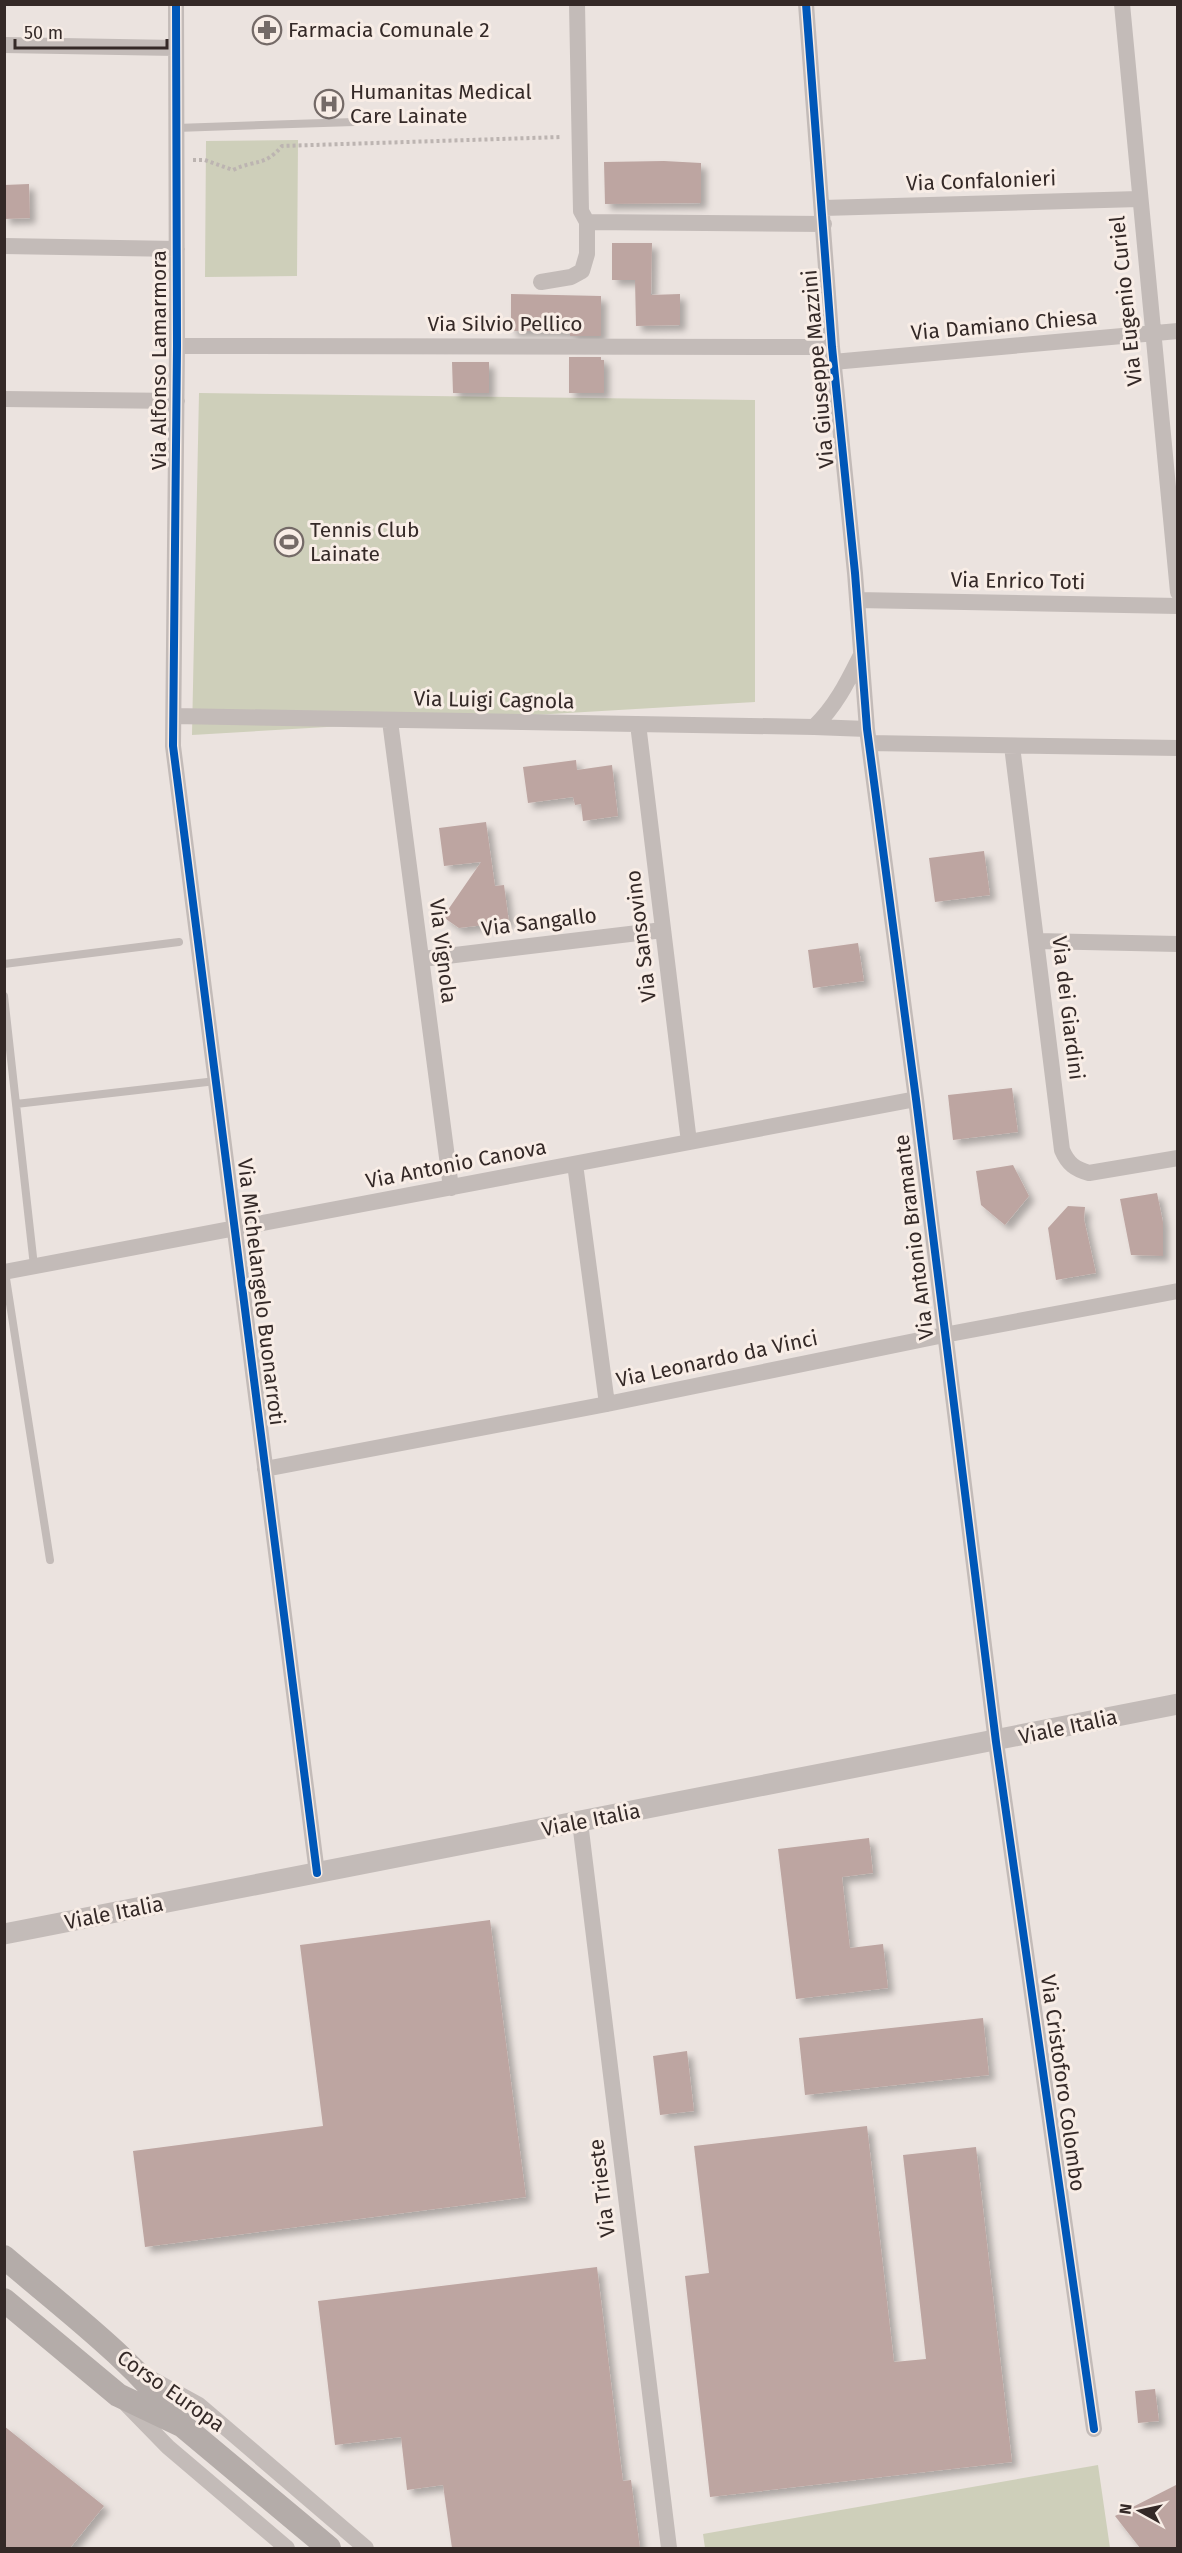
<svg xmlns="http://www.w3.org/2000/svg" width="1182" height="2553" viewBox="0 0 1182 2553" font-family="'Fira Sans',sans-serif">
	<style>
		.green { fill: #cecfba }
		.building { fill: #bda5a1; filter: url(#shadow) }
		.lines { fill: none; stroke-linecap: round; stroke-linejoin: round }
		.path { stroke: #bcb4b1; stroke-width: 4; stroke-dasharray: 3 3; stroke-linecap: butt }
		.service { stroke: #c3bbb8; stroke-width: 8 }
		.minor { stroke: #c3bbb8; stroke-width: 16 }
		.tertiary { stroke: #c3bbb8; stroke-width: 21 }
		.secondary { stroke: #b4aca9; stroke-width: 24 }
		.cycleway-casing { stroke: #f8ede6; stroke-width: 11 }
		.cycleway { stroke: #0057b8; stroke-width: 8 }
		.labels { text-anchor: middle; stroke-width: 6; stroke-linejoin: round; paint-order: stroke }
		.poi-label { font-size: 21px; fill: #342927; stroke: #f8ede6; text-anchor: start }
		.street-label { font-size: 21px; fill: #342927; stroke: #f8ede6 }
	</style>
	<defs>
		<filter id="shadow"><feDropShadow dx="5.5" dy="5.5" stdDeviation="3" flood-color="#0004"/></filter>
	</defs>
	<rect width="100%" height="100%" fill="#ebe3df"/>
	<path class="green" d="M298,140l-1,136 -92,1 1,-136z
		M199,393l556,7v302l-563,33z
		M1098,2465l12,83h-405l-2,-14z"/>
	<path class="building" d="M664,161l37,2v40l-96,1 -1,-42z
		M29,184l1,34 -26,1v-34z
		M612,243h40l-1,52 29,-1v31l-44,1 -1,-46h-23z
		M511,294l90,2v40h-31v-4l-19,-1h-40z
		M569,357h32v3h3v33h-35z
		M452,362h37v31h-36z
		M576,760l1,10 35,-5 6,51 -35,5 -2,-17 -6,1 -2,-8 -45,6 -5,-36z
		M486,822l9,64 9,-1 5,37 -50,6 -16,-11 38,-55 -37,4 -5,-38z
		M984,851l6,44 -55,7 -6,-44z
		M858,943l6,38 -51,7 -5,-38z
		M1012,1088l6,44 -65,8 -5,-45z
		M1013,1165l16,31 -24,29 -24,-20 -5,-34z
		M1157,1193l6,29v34l-32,-1 -11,-56z
		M1068,1206l17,1 -1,12 12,54 -40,7 -8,-52z
		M869,1838l4,35 -31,4 8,71 33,-4 5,44 -92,11 -18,-150z
		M490,1920l36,277 -381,50 -12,-96 190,-25 -23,-181z
		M983,2018l6,57 -184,20 -6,-57z
		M687,2051l7,60 -34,4 -7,-59z
		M867,2126l27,236 32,-3 -23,-204 73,-8 36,315 -302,35 -25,-221 24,-3 -15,-127z
		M597,2267l26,214 8,-1 9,68h-188l-9,-63 -36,5 -6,-53 -66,8 -17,-144z
		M1155,2389l4,32 -21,2 -3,-32z
		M4,2426l100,80 -34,42h-66z
		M1178,2484v64h-38l-25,-32z"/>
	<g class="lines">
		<path class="path" d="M193,160h12l28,10c23,-11 31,-3 49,-24l280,-9"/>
		<path class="service" d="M176,128l178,-6
			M4,964l175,-22
			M4,996l30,270
			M16,1104l200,-23
			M5,1272l45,288"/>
		<path class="minor" d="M176,4l1,342 -4,400 144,1127
			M577,4l4,207 6,11
			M806,4l26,343 23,226 12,156 49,370 80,643 98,687
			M1122,4l56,588
			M4,45l172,3
			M823,208l316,-9
			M587,222l237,2
			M4,246l173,3
			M541,282l30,-5 11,-6 5,-17v-32
			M177,346l655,1
			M833,362l345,-31
			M4,399l173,2
			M857,600l321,6
			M174,716l640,11 53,2
			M390,721l61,467
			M638,724l51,418
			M814,727c22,-21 34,-46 47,-72
			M869,743l309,5
			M1012,746l50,404c6,14 13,19 27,23l89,-15
			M1037,941l141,3
			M422,959l241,-29
			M575,1164l32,240
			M4,1272l912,-173
			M265,1469l342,-65 337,-69 234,-44
			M580,1822l89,726
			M148,2377l51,28 167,143
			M127,2405l41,42 119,101"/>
		<path class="tertiary" d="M4,1934l1174,-230"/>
		<path class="secondary" d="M4,2257c62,53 130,103 179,169l146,122
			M4,2300l114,95 63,30"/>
		<g class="cycleway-casing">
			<path id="cycleway" d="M176,4l1,342 -4,400 144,1127
				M806,4l26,343 23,226 12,156 49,370 80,643 98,687"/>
		</g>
		<use href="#cycleway" class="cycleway"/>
	</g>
	<defs>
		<g id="pharmacy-ring" transform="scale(1.5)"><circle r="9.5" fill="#f8ede6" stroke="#746a67" stroke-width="1.5"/><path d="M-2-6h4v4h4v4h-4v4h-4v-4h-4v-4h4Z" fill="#746a67"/></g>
		<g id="hospital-ring" transform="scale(1.5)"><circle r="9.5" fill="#f8ede6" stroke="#746a67" stroke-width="1.5"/><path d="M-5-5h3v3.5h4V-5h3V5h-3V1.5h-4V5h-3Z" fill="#746a67"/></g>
		<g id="stadium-ring" transform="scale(1.5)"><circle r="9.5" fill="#f8ede6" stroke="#746a67" stroke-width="1.5"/><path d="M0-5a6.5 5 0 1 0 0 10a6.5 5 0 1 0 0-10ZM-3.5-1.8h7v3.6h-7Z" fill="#746a67"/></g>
	</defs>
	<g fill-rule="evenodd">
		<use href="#pharmacy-ring" x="267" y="30"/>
		<use href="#hospital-ring" x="329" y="104"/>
		<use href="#stadium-ring" x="289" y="542"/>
	</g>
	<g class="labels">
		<g class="poi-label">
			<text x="288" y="37">Farmacia Comunale 2</text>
			<text x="350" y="99">Humanitas Medical<tspan x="350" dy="24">Care Lainate</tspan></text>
			<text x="310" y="537">Tennis Club<tspan x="310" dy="24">Lainate</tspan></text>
		</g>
		<g class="street-label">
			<text transform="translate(981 181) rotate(-2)" y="7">Via Confalonieri</text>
			<text transform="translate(1126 301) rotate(-96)" y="7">Via Eugenio Curiel</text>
			<text x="505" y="331">Via Silvio Pellico</text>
			<text transform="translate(1004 325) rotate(-5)" y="7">Via Damiano Chiesa</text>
			<text transform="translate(159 360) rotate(-90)" y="7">Via Alfonso Lamarmora</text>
			<text transform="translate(818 369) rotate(-95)" y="7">Via Giuseppe Mazzini</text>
			<text transform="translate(1018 581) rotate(1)" y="7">Via Enrico Toti</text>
			<text transform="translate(494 700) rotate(1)" y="7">Via Luigi Cagnola</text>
			<text transform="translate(539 922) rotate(-7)" y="7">Via Sangallo</text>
			<text transform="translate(641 936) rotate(-97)" y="7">Via Sansovino</text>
			<text transform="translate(443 951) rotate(83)" y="7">Via Vignola</text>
			<text transform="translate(1068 1008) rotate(83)" y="7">Via dei Giardini</text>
			<text transform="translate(456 1164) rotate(-11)" y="7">Via Antonio Canova</text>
			<text transform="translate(914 1237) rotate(-97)" y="7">Via Antonio Bramante</text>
			<text transform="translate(261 1292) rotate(83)" y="7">Via Michelangelo Buonarroti</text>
			<text transform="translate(717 1359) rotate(-12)" y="7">Via Leonardo da Vinci</text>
			<text transform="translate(1068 1727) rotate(-12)" y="7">Viale Italia</text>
			<text transform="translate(591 1820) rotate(-11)" y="7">Viale Italia</text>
			<text transform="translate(114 1913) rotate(-11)" y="7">Viale Italia</text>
			<text transform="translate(1063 2083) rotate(82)" y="7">Via Cristoforo Colombo</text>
			<text transform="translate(602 2188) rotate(-97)" y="7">Via Trieste</text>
			<text transform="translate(171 2391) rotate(35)" y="7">Corso Europa</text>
		</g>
	</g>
	<rect width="1182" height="2553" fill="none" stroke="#342927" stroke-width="12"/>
	<g transform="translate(1140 2511) rotate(278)" stroke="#f8ede6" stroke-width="4.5" paint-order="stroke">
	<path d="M0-4.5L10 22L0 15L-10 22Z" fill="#342927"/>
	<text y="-9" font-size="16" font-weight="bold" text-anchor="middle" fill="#342927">N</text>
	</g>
	<path d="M15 39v9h152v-9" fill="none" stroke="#342927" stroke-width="3"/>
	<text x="24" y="39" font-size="18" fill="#342927" stroke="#f8ede6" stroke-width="4.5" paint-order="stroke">50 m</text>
</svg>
